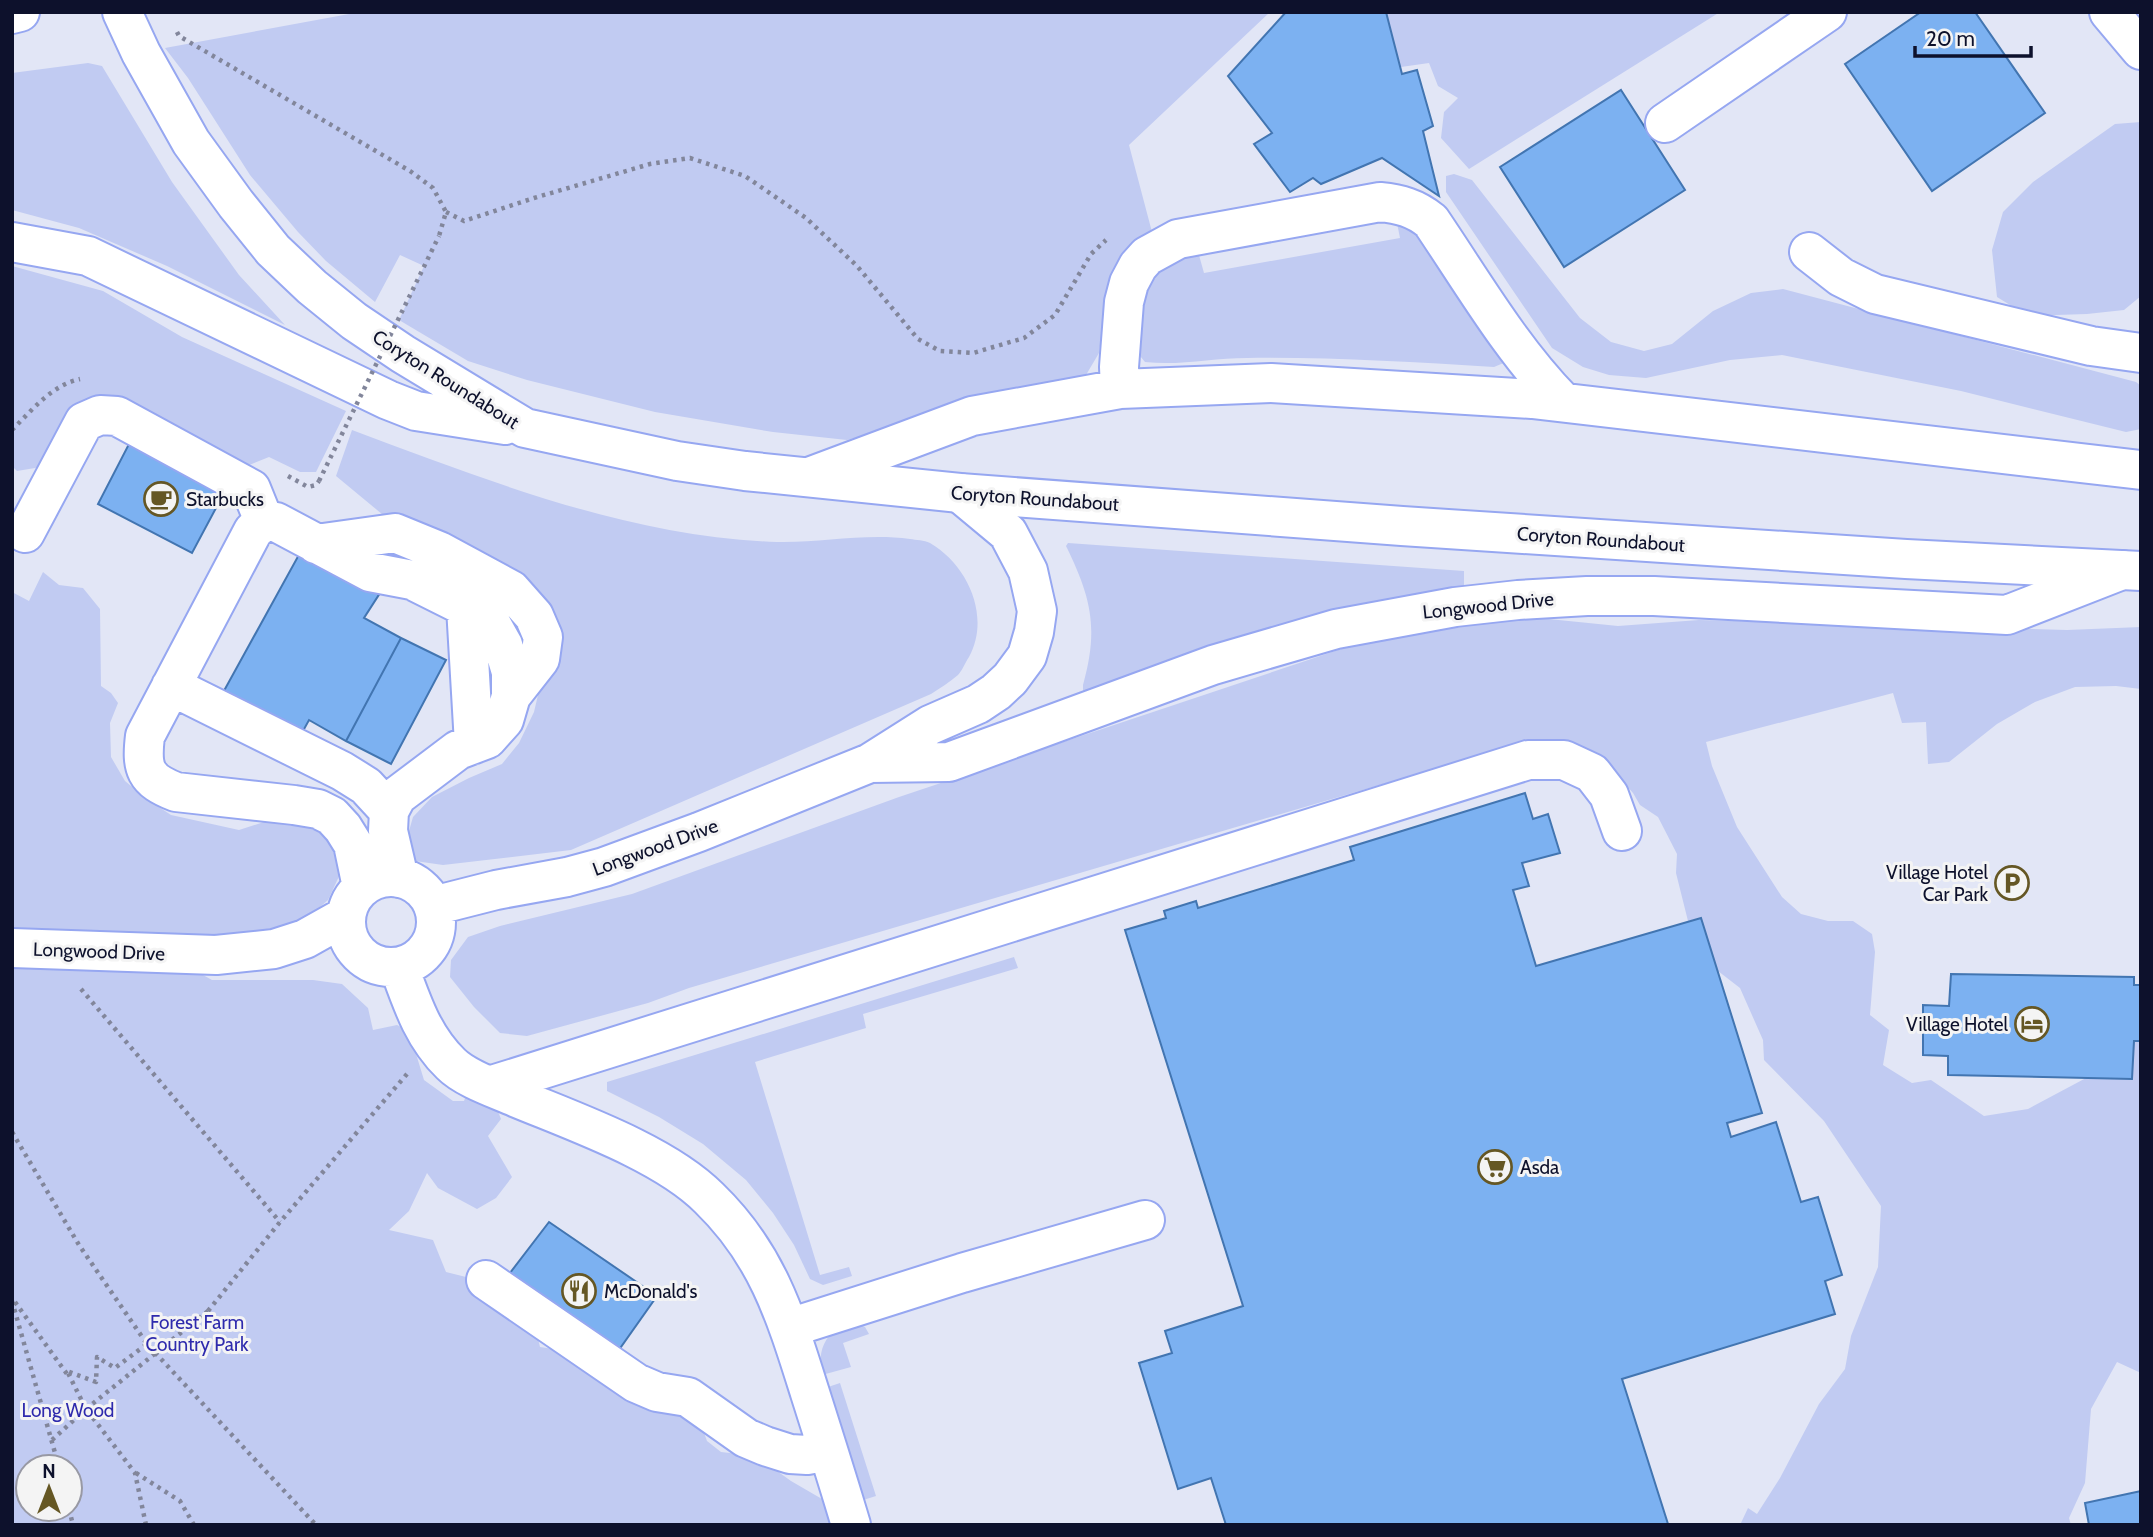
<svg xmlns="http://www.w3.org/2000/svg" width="2153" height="1537" viewBox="0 0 2153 1537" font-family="Cabin,sans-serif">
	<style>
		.green { fill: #c1cbf2; fill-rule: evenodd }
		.building { fill: #7cb1f1; stroke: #4275b1; stroke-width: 2 }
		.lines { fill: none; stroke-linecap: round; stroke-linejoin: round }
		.minor-casing { stroke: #96a7f1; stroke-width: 42 }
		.highway-casing { stroke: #96a7f1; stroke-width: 42 }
		.path { stroke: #82869b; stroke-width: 4.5; stroke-dasharray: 3.5 5; stroke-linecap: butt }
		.minor { stroke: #fff; stroke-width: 38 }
		.highway { stroke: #fff; stroke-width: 38 }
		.path-bridge { stroke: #82869b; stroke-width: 4.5; stroke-dasharray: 3.5 5; stroke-linecap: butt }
		.labels { text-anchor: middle; stroke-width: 6; stroke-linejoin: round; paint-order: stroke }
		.street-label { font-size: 19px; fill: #0d112c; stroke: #f4f4f4 }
		.poi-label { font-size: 19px; fill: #0d112c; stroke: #f4f4f4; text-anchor: start }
		.park-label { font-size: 19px; fill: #2e2aad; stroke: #f4f4f4 }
	</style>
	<rect width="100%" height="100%" fill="#e2e6f6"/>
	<path class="green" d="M360,12h910l-141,133 23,87 -46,72 -7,49 -13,22 -239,65 -74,-8 -118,-20 -128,-32 -59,-19 -69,-41 25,-54 -24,-11 -25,47 -49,-41 -28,-29 -48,-57 -62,-97 -23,-30z
		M1378,12h342l-251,157 -28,-31 3,-26 14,-14 -20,-12 -9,-23 -35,5z
		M88,63l14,3 70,116 67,93 46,50 -118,-59 -88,-38 -67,-18v-137z
		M2141,122v174l-17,14 -37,4 -59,2 -31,-19 -5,-47 11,-38 30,-30 82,-58z
		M1454,174l18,6 108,138 31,24 33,9 28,-7 41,-33 38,-18 32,-4 353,93 5,4v43l-15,3 -165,-41 -179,-36 -52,5 -84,18 -37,-3 -26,-8 -31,-19 -106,-156v-16z
		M1396,218l17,3 93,141 -12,5c-83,-5 -165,-10 -247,-9 -34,0 -68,8 -102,4l-9,-11 2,-49 11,-27 48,-27 7,25 196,-35z
		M12,266l91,25 79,46 164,74 -30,61h-16l-31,-15 -27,11 -137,-64 -64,63 -24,4 -5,-5z
		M352,430c137,51 277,107 425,112 44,1 88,-9 133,-3 6,1 14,1 20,4 38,22 61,74 39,114 -4,6 -7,14 -11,18 -8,7 -18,13 -27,19l-360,156 -128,15 -28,-4 -8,-23 6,-21 19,-20 37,-19 33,-14 17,-21 15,-31 11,-47 1,-36 -152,-105 -58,-48z
		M1068,543l396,28v21l-377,102 -4,-4v-5c16,-57 8,-88 -17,-139z
		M43,572l16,13 24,3 17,21 1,77 10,7 7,10 -8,20 1,34 14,24 22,18 24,16 68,15 25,-8h37l20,7 16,19 4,24 -13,28 -25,22 -57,11 -61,3 -173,-1v-343l17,9z
		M1529,617l89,9 81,-6 368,10 74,-3v62l-25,-3 -41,1 -40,15 -38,22 -48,38 -21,2 -2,-42 -24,1 -9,-30 -187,49 6,24 25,61 45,70 19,17 27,7h25l19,13 3,18 -5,63 19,15 -6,35 29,18 19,-3 53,36 44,-7 58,-31 46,1 2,-38h7v332l-24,-11 -26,47 -6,74 -16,35 2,7h-331l8,-17 9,6 23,-36 39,-74 26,-35 6,-33 27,-69 3,-61 -57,-85 -60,-61 -1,-20 -23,-52 -22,-17 -17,-53 -13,3 -12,-48 1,-19 -19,-37 -18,-12 -7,-12 -35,-40 -30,-7 -124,20 -755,222 -41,15 -121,33 -27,-3 -26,-26 -24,-30 1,-17 17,-23 32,-11 132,-32 267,-97 475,-159 111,-18z
		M1014,957l4,11 -155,46 3,14 -111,34 65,213 29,-8 3,9 -29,9 -13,-6 -16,-34 -21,-32 -27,-33 -43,-36 -44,-27 -52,-26v-9z
		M12,958l173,7 27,15h101l29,4 26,24 5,22 24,-5 12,6 15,49 29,21h11l6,-17 21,10 10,25 -13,17 24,41 -16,21 -19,11 -39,-21 -11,-15 -18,38 -20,19 44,10 13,32 24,6 64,45 6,24 33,5 124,61 10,28 14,11 35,4 35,25 31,18 11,26h-821zM28,1467h42v42h-42z
		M860,1325l5,2 4,7 -26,9 8,24 -29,8c-4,-15 -1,-37 15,-45 7,-3 16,-4 23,-5z
		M840,1383l36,113 -16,5 -35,-113z"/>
	<path class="building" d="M1286,12h100l16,62 15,-4 16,56 -10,5 16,65 -57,-38 -61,26 -8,-6 -23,14 -36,-48 18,-11 -44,-57z
		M1921,12h54l70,101 -113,78 -87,-127z
		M1621,90l64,100 -121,77 -64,-100z
		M129,444l95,49 -32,60 -94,-49z
		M301,551l79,42 -16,25 37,20 -55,103 -37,-21 -22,40 -78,-42z
		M401,638l45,22 -55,104 -45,-23z
		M1525,793l8,26 15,-5 12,39 -38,10 7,23 -16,4 23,76 165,-48 61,195 -35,10 4,14 45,-15 25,80 17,-5 24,78 -17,6 10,33 -213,65 46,145 -442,1 -15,-47 -33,11 -39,-126 33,-10 -7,-22 78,-25 -118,-376 41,-12 -2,-7 32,-10 2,7 156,-48 -4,-13z
		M1951,974l183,3v8h7v56h-7l-2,38 -184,-4v-19l-25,-1v-50l26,1z
		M549,1222l108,74 -46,65 -111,-75z
		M2141,1491v34h-52l-4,-22z"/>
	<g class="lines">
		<g class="minor-casing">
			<path id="minor" d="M2109,12l32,38
				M1665,123l162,-111
				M1809,252l32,25 34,17 216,52 50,7
				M1120,389l-1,-22 5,-65 5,-19 9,-17 9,-10 31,-17 202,-37c20,2 35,6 51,19 42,62 80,128 132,181
				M809,477l163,-61 148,-27 151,-6 261,16 609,71
				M25,533l59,-111 16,-7 17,1 134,73 13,32
				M316,544l79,-11 44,18 72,39 23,26 9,21 -3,22 -29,37
				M466,607l8,137
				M171,686l171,85 24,15 23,25
				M870,763l79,-1 264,-97 123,-36 119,-22 63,-7 69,-4h67l353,19 115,-45
				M346 922a45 45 0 1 1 90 0a45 45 0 1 1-90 0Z
				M362,887l-9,-43 -10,-16 -11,-12 -14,-7 -24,-4 -118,-13c-31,-12 -35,-23 -31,-56l108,-205 11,-10 12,1 94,50 42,8 76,38 15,27 8,27v24l-7,24 -17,19 -29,11 -61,46 -8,15 -1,20 11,47
				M433,906l63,-16 71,-13 37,-10 95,-35 171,-69 60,-38 48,-21 18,-12 14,-13 17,-23 7,-24 3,-21 -9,-40 -20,-38 -48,-40
				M12,948l204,7 58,-6 31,-10 41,-23
				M399,967c13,36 24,70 52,97 15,15 46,25 66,34 58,24 147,55 192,100 59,57 77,119 101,195 14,44 28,88 41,132
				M489,1086l1039,-326h36l28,13 17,22 13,36
				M486,1280l150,103 21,9 31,5 58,41 19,8 25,8 17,1 21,-4
				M789,1328l173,-55 183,-53"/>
		</g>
		<g class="highway-casing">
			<path id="highway" d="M122,12l19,41 50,89 45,62 37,46 39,37 42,34 49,33 122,74 152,33 68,10 215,22 442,33 504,33 235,12
				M12,14l8,-2
				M12,242l76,14 300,144 28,11 89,14"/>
		</g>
		<path class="path" d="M177,32l2,4 231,135 23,17 13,24 -7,24
			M446,212l18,9 70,-23 116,-34 40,-6 55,18 61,42 51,48 61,73 22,12 33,2 51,-15 31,-23 36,-61 15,-14
			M12,430c20,-20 40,-45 68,-51
			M288,476l20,11 8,-2 3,-4
			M81,989l199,233
			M12,1132l67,113 68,99 169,181
			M12,1301l47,166
			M15,1302l52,72
			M208,1311l72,-89 127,-148
			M52,1440l34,-31
			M136,1473l44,28 14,24
			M69,1509l4,16
			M146,1525l-11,-52 -49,-64 -19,-38 29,11 1,-25 18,11 32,-24"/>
		<use href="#minor" class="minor"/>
		<use href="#highway" class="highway"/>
		<path class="path-bridge" d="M319,481l120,-245
			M86,1409l122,-98"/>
	</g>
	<defs>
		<g id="cafe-ring" transform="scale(1.75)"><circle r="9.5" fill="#f4f4f4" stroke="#655724" stroke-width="1.5"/><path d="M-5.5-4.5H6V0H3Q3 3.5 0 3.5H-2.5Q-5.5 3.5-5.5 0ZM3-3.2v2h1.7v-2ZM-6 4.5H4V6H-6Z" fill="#655724"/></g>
		<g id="parking-ring" transform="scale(1.75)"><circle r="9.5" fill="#f4f4f4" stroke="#655724" stroke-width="1.5"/><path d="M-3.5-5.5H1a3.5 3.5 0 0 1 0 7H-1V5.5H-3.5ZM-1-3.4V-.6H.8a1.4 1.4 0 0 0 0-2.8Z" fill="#655724"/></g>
		<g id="hotel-ring" transform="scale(1.75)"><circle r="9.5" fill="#f4f4f4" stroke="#655724" stroke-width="1.5"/><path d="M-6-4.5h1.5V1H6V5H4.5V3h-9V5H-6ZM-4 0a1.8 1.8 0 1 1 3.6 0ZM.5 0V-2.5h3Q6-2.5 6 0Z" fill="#655724"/></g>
		<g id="supermarket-ring" transform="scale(1.75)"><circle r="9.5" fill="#f4f4f4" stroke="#655724" stroke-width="1.5"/><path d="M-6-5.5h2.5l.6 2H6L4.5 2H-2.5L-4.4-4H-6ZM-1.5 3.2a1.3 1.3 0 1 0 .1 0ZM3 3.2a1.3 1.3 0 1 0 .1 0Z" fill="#655724"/></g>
		<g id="restaurant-ring" transform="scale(1.75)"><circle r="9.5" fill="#f4f4f4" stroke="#655724" stroke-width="1.5"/><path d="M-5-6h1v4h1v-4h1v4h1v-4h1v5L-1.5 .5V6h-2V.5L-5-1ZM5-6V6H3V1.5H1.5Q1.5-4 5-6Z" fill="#655724"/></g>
	</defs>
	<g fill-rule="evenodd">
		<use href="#cafe-ring" x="161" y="499"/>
		<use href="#parking-ring" x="2012" y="883"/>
		<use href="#hotel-ring" x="2032" y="1024"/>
		<use href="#supermarket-ring" x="1495" y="1167"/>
		<use href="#restaurant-ring" x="579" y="1291"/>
	</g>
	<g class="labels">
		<g class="street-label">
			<text transform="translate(446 379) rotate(32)" y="7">Coryton Roundabout</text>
			<text transform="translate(1035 498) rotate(4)" y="7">Coryton Roundabout</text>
			<text transform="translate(1601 539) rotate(4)" y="7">Coryton Roundabout</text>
			<text transform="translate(1488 605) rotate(-6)" y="7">Longwood Drive</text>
			<text transform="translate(655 847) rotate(-20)" y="7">Longwood Drive</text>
			<text transform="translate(99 951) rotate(2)" y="7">Longwood Drive</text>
		</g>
		<g class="poi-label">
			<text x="186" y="506">Starbucks</text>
			<text x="1988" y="879" text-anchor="end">Village Hotel<tspan x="1988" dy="22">Car Park</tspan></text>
			<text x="2008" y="1031" text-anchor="end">Village Hotel</text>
			<text x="1520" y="1174">Asda</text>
			<text x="604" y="1298">McDonald's</text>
		</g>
		<g class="park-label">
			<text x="197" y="1329">Forest Farm<tspan x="197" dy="22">Country Park</tspan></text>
			<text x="68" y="1417">Long Wood</text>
		</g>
	</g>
	<rect width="2153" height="1537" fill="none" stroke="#0d112c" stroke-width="28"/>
	<g transform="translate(49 1488)"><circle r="33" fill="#f4f4f4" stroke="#9899a4" stroke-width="2"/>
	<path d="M0-5L12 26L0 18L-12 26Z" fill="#655724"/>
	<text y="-10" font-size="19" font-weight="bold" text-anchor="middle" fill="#0d112c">N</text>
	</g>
	<path d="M1915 46v10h116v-10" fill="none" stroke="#0d112c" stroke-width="3.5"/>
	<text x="1926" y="46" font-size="21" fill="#0d112c" stroke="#f4f4f4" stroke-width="5" paint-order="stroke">20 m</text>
</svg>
